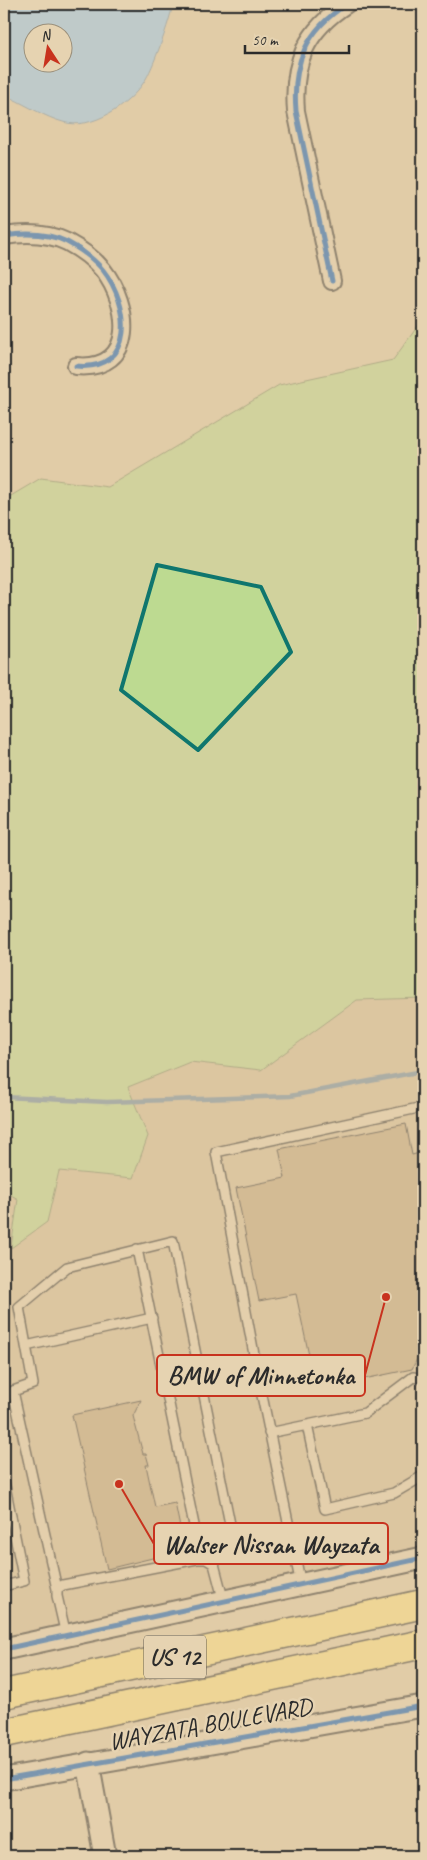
<svg xmlns="http://www.w3.org/2000/svg" width="427" height="1860" viewBox="0 0 427 1860" font-family="Caveat,sans-serif">
	<style>
		.built { fill: #d5be98 }
		.green { fill: #bdda91; stroke: #74825e }
		.water { fill: #95c8f2; stroke: #6b89a2; fill-rule: evenodd }
		.lines { fill: none; stroke-linecap: round; stroke-linejoin: round }
		.stream { stroke: #6b89a2; stroke-width: 4.5 }
		.building { fill: #c2a67c; stroke: #2b2b2b }
		.service-casing { stroke: #2b2b2b; stroke-width: 12 }
		.minor-casing { stroke: #2b2b2b; stroke-width: 20 }
		.tertiary-casing { stroke: #2b2b2b; stroke-width: 25 }
		.motorway-casing { stroke: #2b2b2b; stroke-width: 31 }
		.service { stroke: #e6d3b1; stroke-width: 9 }
		.minor { stroke: #e6d3b1; stroke-width: 16 }
		.tertiary { stroke: #e6d3b1; stroke-width: 21 }
		.motorway { stroke: #fce080; stroke-width: 28 }
		.cycleway-casing { stroke: #e6d3b1; stroke-width: 8 }
		.cycleway { stroke: #0057b8; stroke-width: 5 }
		.marked { fill: none; stroke: #0f766e; stroke-width: 4; stroke-linejoin: round }
		.labels { text-anchor: middle; stroke-width: 5; stroke-linejoin: round; paint-order: stroke }
		.shield { fill: #e6d3b1; stroke: #635d53; stroke-width: 1 }
		.shield-label { font-size: 24px; font-weight: bold; fill: #2b2b2b }
		.street-label { font-size: 25px; fill: #2b2b2b; stroke: #e6d3b1 }
		.leader { fill: none; stroke: #c8321e; stroke-width: 2 }
		.callout-dot { fill: #c8321e; stroke: #e6d3b1; stroke-width: 2 }
		.callout { fill: #e6d3b1; stroke: #c8321e; stroke-width: 2 }
		.callout-label { font-size: 26px; text-anchor: middle; font-weight: bold; fill: #2b2b2b }
	</style>
	<rect width="100%" height="100%" fill="#e1cca7"/>
	<filter id="ink" filterUnits="userSpaceOnUse"><feTurbulence type="fractalNoise" baseFrequency=".02" numOctaves="2"/><feDisplacementMap in="SourceGraphic" scale="10" xChannelSelector="R" yChannelSelector="G"/><feConvolveMatrix kernelMatrix="1 2 1 2 8 2 1 2 1" color-interpolation-filters="sRGB"/></filter>
	<g filter="url(#ink)">
		<path class="built" d="M423,998v560l-419,91v-458l14,8 -7,48 36,-25 12,-51 89,-35 -20,-49 62,-25 71,8 96,-70z"/>
		<path class="green" d="M423,319v679l-66,2 -96,70 -71,-8 -62,25 20,49 -15,42 -74,-7 -12,51 -36,26 7,-49 -14,-8v-691l37,-22 67,9 171,-102 114,-25z"/>
		<path class="water" d="M4,4h169c-3,16 -20,65 -29,78 -15,23 -53,49 -81,40 -18,-5 -35,-16 -52,-24l-7,-2zM32,32h30v30h-30z"/>
		<g class="lines">
			<path class="stream" d="M4,1097l103,5 183,-6 133,-25"/>
		</g>
		<path class="building" d="M406,1124l6,31 11,-3v190l-7,1 2,14 -6,12 -96,20 -20,-95 -37,7 -23,-113 49,-10 -6,-29z
			M141,1400l-8,16 10,38h3l3,11h-3l9,42 20,-4 8,39 -20,5 2,8 -58,14 -35,-154z"/>
		<g class="lines">
			<g class="service-casing">
				<path id="service" d="M137,1249l64,310
					M26,1346l126,-28
					M307,1425l18,84 69,-16 29,-17
					M269,1433l96,-20 48,-36 10,2
					M4,1481l20,100 -20,5
					M301,1585l-42,-204 -43,-229 207,-45
					M57,1589l-44,-198 20,-7 -14,-77 48,-40 106,-26 59,293 -18,30
					M66,1635l-9,-39v-7l6,-4 134,-26h9l8,5 10,38"/>
			</g>
			<g class="minor-casing">
				<path id="minor" d="M4,236c20,-3 44,-3 63,6 13,7 27,17 36,28 27,34 35,102 -27,96
					M332,281l-36,-170c-4,-48 10,-81 51,-107"/>
			</g>
			<g class="tertiary-casing">
				<path id="tertiary" d="M4,1649l419,-91
					M88,1763l17,93
					M4,1779l419,-73"/>
			</g>
			<g class="motorway-casing">
				<path id="motorway" d="M4,1694l419,-90
					M4,1733l419,-89"/>
			</g>
			<use href="#service" class="service"/>
			<use href="#minor" class="minor"/>
			<use href="#tertiary" class="tertiary"/>
			<use href="#motorway" class="motorway"/>
			<g class="cycleway-casing">
				<path id="cycleway" d="M4,236c20,-3 44,-3 63,6 13,7 27,17 36,28 27,34 35,102 -27,96
					M332,281l-36,-170c-4,-48 10,-81 51,-107
					M4,1649l419,-91
					M4,1779l419,-73"/>
			</g>
			<use href="#cycleway" class="cycleway"/>
		</g>
	</g>
	<path d="M0 0H427V1860H0ZM157,565l104,22 30,65 -93,98 -77,-60z" fill="#e1cca7" fill-opacity=".55" fill-rule="evenodd"/>
	<path class="marked" d="M157,565l104,22 30,65 -93,98 -77,-60z"/>
	<g class="labels">
		<rect class="shield" x="144" y="1635.5" width="62" height="43" rx="4"/>
		<g class="shield-label">
			<text x="175" y="1665">US 12</text>
		</g>
		<g class="street-label">
			<text transform="translate(210 1723) rotate(-10)" y="9">WAYZATA BOULEVARD</text>
		</g>
	</g>
	<path class="leader" d="M386 1297L365 1375M119 1484L154 1544"/>
	<g class="callout-dot">
		<circle cx="386" cy="1297" r="5"/>
		<circle cx="119" cy="1484" r="5"/>
	</g>
	<g class="callout">
		<rect x="157" y="1355" width="208" height="41" rx="5"/>
		<rect x="154" y="1523" width="234" height="41" rx="5"/>
	</g>
	<g class="callout-label">
		<text x="261" y="1384">BMW of Minnetonka</text>
		<text x="271" y="1553">Walser Nissan Wayzata</text>
	</g>
	<rect width="427" height="1860" fill="none" stroke="#e6d3b1" stroke-width="20"/>
	<rect x="10" y="10" width="407" height="1840" fill="none" stroke="#2b2b2b" stroke-width="2" filter="url(#ink)"/>
	<g transform="translate(48 48) rotate(348)"><circle r="24" fill="#e6d3b1" stroke="#9b907b"/>
	<path d="M0-4L9 19L0 12L-9 19Z" fill="#c8321e"/>
	<text y="-8" font-size="14" font-weight="bold" text-anchor="middle" fill="#2b2b2b">N</text>
	</g>
	<path d="M245 45v8h104v-8" fill="none" stroke="#2b2b2b" stroke-width="2.5"/>
	<text x="252" y="45" font-size="15" fill="#2b2b2b" stroke="#e6d3b1" stroke-width="4" paint-order="stroke">50 m</text>
</svg>
